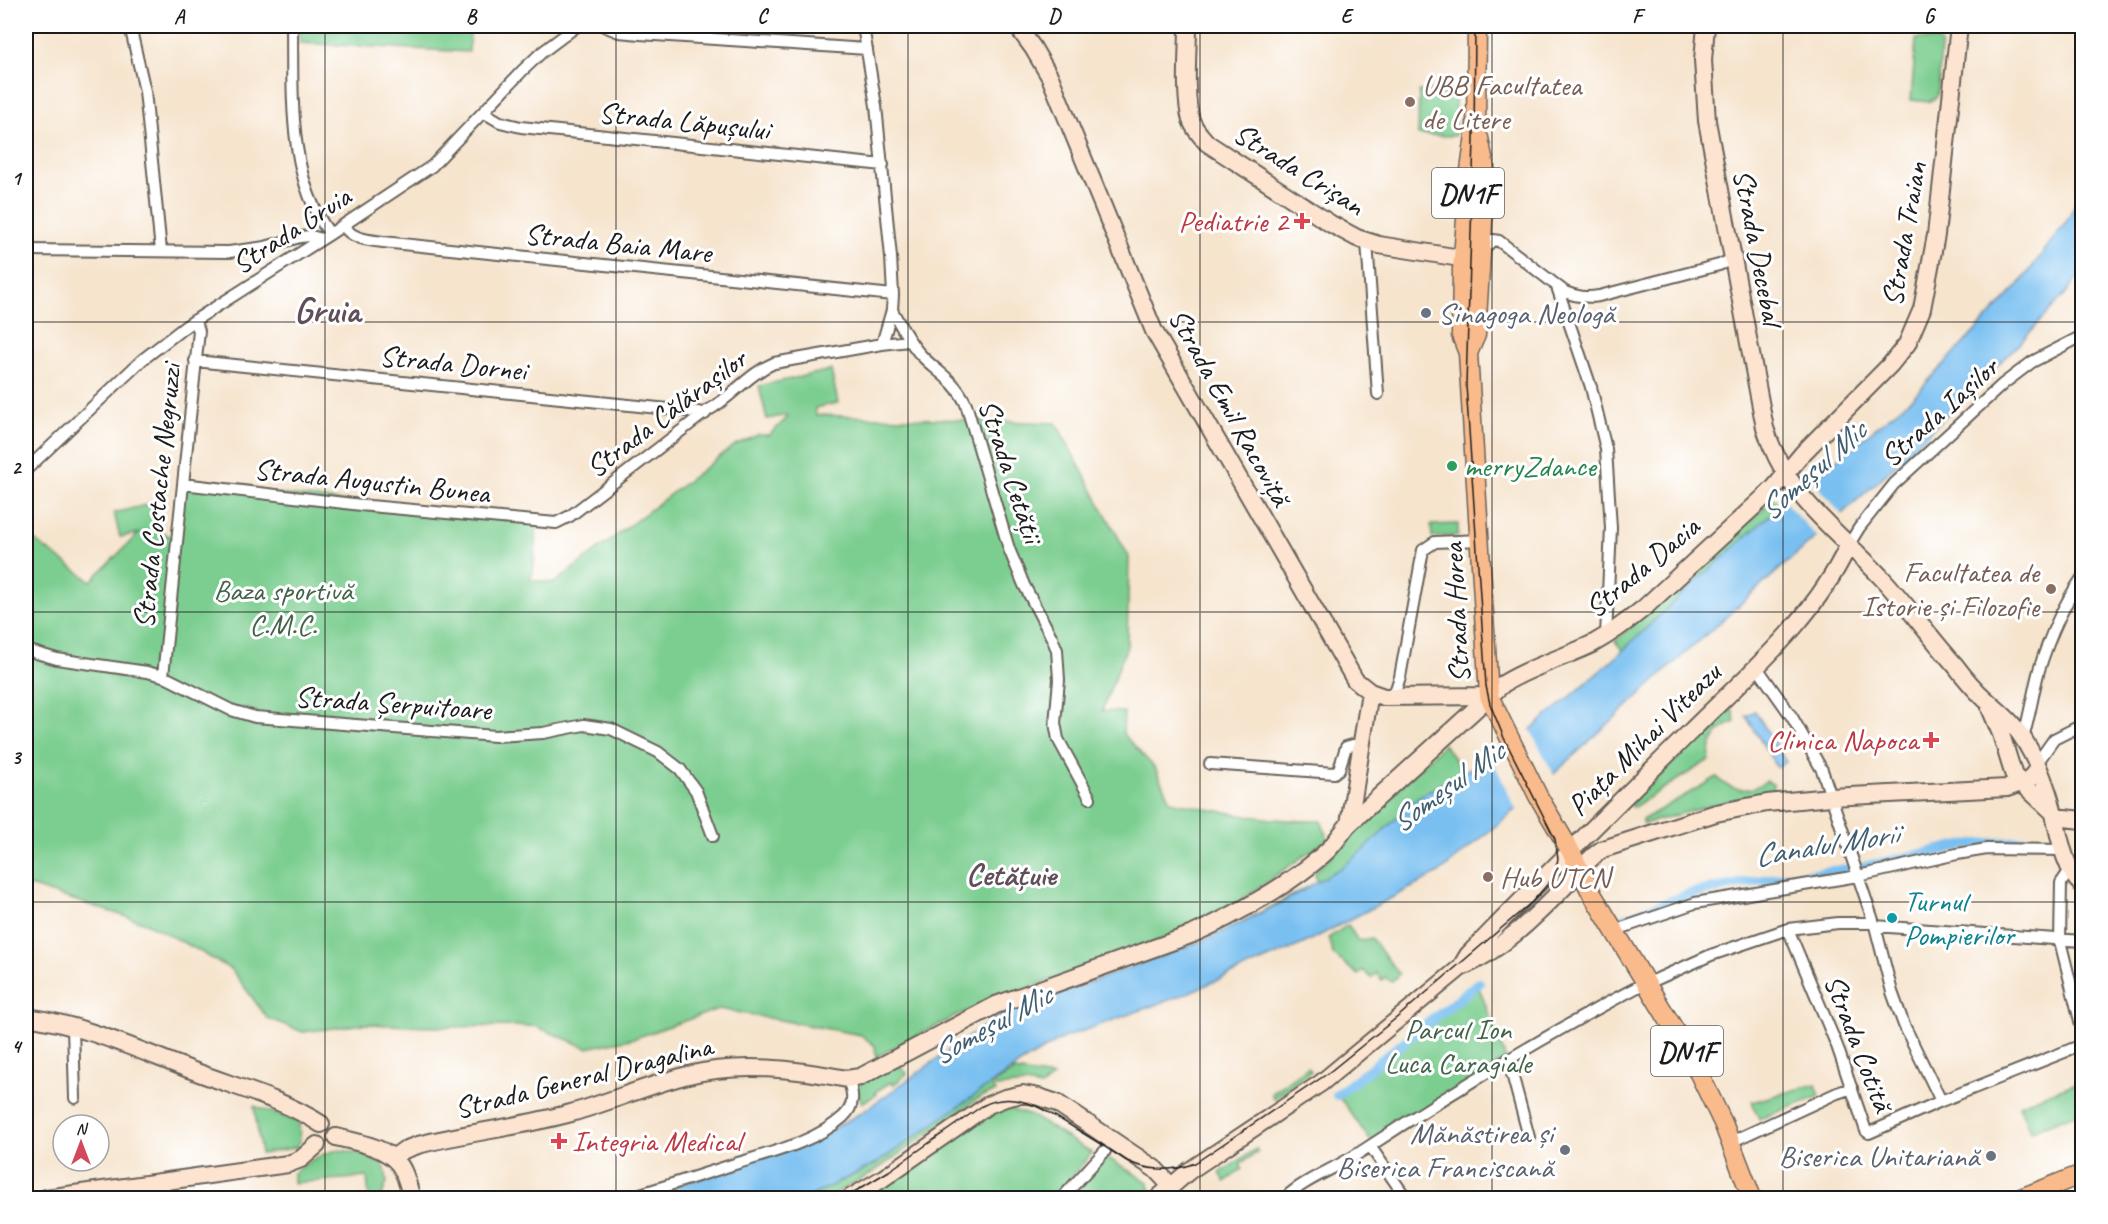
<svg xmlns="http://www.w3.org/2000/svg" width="2108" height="1224" viewBox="0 0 2108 1224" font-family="Caveat,sans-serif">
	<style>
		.green { fill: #7cce90; stroke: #4c7556; stroke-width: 1.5 }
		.water { fill: #79c0f1; stroke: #4a6e86; stroke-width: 1.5 }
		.pier { fill: #f6e4cd }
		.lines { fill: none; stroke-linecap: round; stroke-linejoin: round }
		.canal { stroke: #79c0f1; stroke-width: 10 }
		.street-casing { stroke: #68625a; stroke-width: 14 }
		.secondary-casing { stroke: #68625a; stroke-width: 20 }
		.primary-casing { stroke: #68625a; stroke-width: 21 }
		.street { stroke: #fff; stroke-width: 10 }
		.secondary { stroke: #fde4d1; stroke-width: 16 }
		.primary { stroke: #fabb8c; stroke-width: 18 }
		.tram { stroke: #1c1c1c; stroke-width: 1.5 }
		.grid { fill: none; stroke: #1c1c1c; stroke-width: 1.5; stroke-opacity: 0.55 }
		.education-dot { fill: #8d6e63; stroke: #fff; stroke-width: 2 }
		.health-dot { fill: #e0444e; stroke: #fff; stroke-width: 2 }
		.worship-dot { fill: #6b7280; stroke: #fff; stroke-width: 2 }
		.leisure-dot { fill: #2e9e5b; stroke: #fff; stroke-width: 2 }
		.culture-dot { fill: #0f9aa8; stroke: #fff; stroke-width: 2 }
		.labels { text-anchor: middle; stroke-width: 6; stroke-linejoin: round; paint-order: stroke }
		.shield { fill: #fff; stroke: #606060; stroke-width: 1.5 }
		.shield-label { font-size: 28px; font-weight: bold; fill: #1c1c1c }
		.education-label { font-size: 30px; fill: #785e54; stroke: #fff; text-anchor: start }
		.street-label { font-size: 30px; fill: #1c1c1c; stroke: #fff }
		.health-label { font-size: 30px; fill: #be3a42; stroke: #fff; text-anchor: end }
		.worship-label { font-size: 30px; fill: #5b616d; stroke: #fff; text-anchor: end }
		.leisure-label { font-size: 30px; fill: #27864d; stroke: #fff; text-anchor: start }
		.park-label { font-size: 30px; fill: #42634a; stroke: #fff }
		.culture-label { font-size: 30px; fill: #0d838f; stroke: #fff; text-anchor: start }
		.water-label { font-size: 32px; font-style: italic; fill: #415e71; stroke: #fff }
		.neighbourhood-label { font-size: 32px; font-weight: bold; fill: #604f5b; stroke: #fff }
		.district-label { font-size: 36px; font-weight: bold; fill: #604f5b; stroke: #fff }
		.neatline { fill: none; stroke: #1c1c1c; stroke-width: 2 }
		.grid-label { font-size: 20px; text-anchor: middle; font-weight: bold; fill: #1c1c1c }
	</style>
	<rect width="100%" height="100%" fill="#fff"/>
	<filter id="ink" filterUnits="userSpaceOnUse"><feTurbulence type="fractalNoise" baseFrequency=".0167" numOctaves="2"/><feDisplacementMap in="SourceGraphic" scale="12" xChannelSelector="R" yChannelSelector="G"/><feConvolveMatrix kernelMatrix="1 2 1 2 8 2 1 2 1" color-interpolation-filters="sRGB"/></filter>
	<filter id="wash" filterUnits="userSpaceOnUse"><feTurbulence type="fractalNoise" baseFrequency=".008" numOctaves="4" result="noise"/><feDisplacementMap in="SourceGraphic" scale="24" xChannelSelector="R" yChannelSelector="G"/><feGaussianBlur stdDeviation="1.35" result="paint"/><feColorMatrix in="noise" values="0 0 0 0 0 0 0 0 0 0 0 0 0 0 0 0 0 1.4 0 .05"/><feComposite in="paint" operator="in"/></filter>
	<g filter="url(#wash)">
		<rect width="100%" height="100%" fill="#f6e4cd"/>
		<path class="green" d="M300,26h170l-1,26 -169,-9z
			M1916,39l21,1 4,4 -3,49 -2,5 -7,4 -18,-2z
			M1419,91h36v45l-37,-1z
			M831,370l7,33 -23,5 1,7 240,8 73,134 -2,89 -25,65 22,1 -1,22 32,34 15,33c51,11 99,21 151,20l7,18 -97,68 -28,17 -212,78 -33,13 -82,42 -1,-11 -14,-11 -142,-26 -84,29 -48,10 -52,-22 -100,1 -70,-3 -62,8 -36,-14 -35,-48 -38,-22 -48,-25 -120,-38v-353l12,11 53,38 48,-48 -19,4 -6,-24 40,-10 6,24 -6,2 15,7 8,1 6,-53 354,38 -4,50 -3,8 24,3 181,-138 23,-10h11l19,-18 -1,-2 -20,4 -8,-33z
			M1774,499l7,6 -100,90 -58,56 -8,-10z
			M1458,524v12l-26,1 -1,-12z
			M1731,708l3,6 1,8c-18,7 -25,19 -26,38l-75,47 -3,-1v-3z
			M1444,744l19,28 -45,25 -54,53 1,11 -123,61 76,-40 -4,-9z
			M1717,777c14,16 32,16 49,4l7,3 1,5 -131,35 -1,-2v-2z
			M1348,925l10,16 13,-3 28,36 -8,8 -6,-5 -3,3 -6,-7 -5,5 -8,-8 -5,5 -25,-21 -5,-16z
			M1478,985l28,74 -134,84 -35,-49z
			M898,1063l9,11 -14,11 -2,-3 -16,10 1,3 -14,8 -7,-17z
			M1308,1067l3,4 -37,28 -3,-5z
			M1014,1071l39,6 -12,10 -16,-3 -29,3 -3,-3z
			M2076,1083l6,15v13l-52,21 -11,-27z
			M990,1084l6,8 -14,4 -110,77 -45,25h-20l70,-35z
			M1816,1084l4,12 -61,23 -7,-17z
			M254,1106l45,16 1,19 -3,6 -36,7z
			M1009,1109l23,7 60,37 -38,45h-192l130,-88z
			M1256,1149l2,3 -18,12 2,5 -17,13 -5,-9z
			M337,1150c17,1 35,6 48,18l2,14 -6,16h-12l-2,-21 -74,6v-10c14,-11 27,-19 44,-23z
			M1103,1155l45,27 3,10 -3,6h-63l-13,-8z"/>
		<path class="water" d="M2082,191v80l-15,21 -48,52 -136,133 -211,188 -155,143 -78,65 -136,71 -123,52 -117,42 -40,24 -146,101 -70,35h-165l170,-58 49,-27 137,-97 207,-76 76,-37 58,-34 25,-19 54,-53 71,-39 41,-28 39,-32 48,-42 64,-61 89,-80 142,-117 106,-112 48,-64z
			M1755,711l31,51 -9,6 -31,-52z"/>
		<path class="pier" d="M1811,479l32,37 -25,22 -35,-38z
			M1529,727l26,50 -38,35 -27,-58z"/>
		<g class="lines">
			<path class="canal" d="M1621,920l72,-27 63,-12 108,-14 98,-22 82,-5
				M1337,1095l142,-112"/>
		</g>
	</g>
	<g filter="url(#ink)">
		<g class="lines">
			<g class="street-casing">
				<path id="street" d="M130,26l15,65 16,160
					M292,26c1,67 -5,151 38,208
					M604,26l15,6 21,2 227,15
					M483,112l17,10 21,5 362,38
					M343,225c8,14 25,15 40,17l510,53
					M1367,242l11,152
					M26,250l203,2 36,-5 35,-10 11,-1 11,3
					M1482,250l11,-10 6,1 66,51c12,5 21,6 34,4l120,-31 14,-6
					M1557,287l34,100 15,62 5,79 -5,108
					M892,310c8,15 16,30 27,43 19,21 34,24 47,51l43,145 15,36 28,53 5,12 2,30 -4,43 3,16 32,59
					M882,344l27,-3
					M195,361l503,51 7,2
					M26,470l116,-110 44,-34 144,-92 102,-68 90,-95 19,-18 36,-27
					M183,484l187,22 186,17 14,-7 137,-105c24,-13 41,-37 67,-48l108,-19 10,-34 1,-15 -2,-38 -15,-151 -13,-80
					M1848,546l11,-18 35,-44 109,-100 29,-22 50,-26
					M26,650l31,9 90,13 16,4 68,34 24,7 240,19 48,-3 41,-8 27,4 47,23 22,17 16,22 17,45
					M1756,666l36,51 30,53 53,156 17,66 12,33 37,76
					M163,676l36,-345 -4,-11
					M1393,698l7,-21 23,-127 12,-8 45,-2
					M2023,738c7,-23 10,-46 16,-68 10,-32 24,-65 43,-92
					M2037,763l17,-24 28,-14
					M1210,764l124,9 5,-4 7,-22 7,-2 7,1
					M2070,870l-9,13 -1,58 22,88
					M1875,926l207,15
					M1788,929l49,117 29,85 3,2 72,-32 141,-56
					M1613,931l82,-28 163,-27 99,-22 30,-5 77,1
					M1646,984l65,-29 77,-26 50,-6h36
					M73,1027l2,71
					M1508,1059l21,78
					M1731,1142l106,-49 15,-5
					M1370,1146l36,52
					M627,1198c37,-11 74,-23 111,-35 35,-11 77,-21 105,-46 12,-11 11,-25 4,-38
					M1062,1198l43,-47
					M1285,1198c20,-19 50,-29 74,-45 93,-61 187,-118 286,-170"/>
			</g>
			<g class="secondary-casing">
				<path id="secondary" d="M1017,26l16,22 17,29 104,254 201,349 15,12 14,5 105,-1
					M1188,26c0,25 -4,70 3,94 3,9 10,16 16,23l124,81 26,14 22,7 75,12h12l10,-3
					M1706,26l-3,34 4,61 58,307c22,70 69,99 116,149 26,28 49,60 74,88 9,12 19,24 30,34 9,8 19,16 27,25 18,20 29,47 37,72 9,26 12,71 33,89
					M1990,708l11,26 13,42 38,35
					M2055,817l27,3
					M1349,824l21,-132
					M1462,965l6,-10c73,-75 147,-149 222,-223 57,-57 124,-112 158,-186
					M26,1017c60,8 116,35 173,56 40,15 85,27 122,51
					M336,1137c19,5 48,9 62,26 8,9 10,24 14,35
					M393,1158l11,-8 14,-5c50,-13 102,-18 153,-32 39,-11 77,-28 117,-38 52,-13 108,-6 159,4l13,-2 136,-72 197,-71c42,-19 102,-52 135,-84 8,-8 14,-18 21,-26l154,-140c28,-18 61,-26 91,-41 18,-10 34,-22 50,-35l130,-120 29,-35 87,-88 17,-21 15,-35 14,-74 23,-209
					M46,1198l242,-34 13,-5 16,-14
					M850,1198l32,-19 106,-74 17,-7 18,-4 16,3 18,6 98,66 16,17
					M1158,1198l31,-27 132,-88 139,-115c42,-18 75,-51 106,-83 12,-12 23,-28 37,-36l113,-36 51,-10 64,-6 176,-9 22,-8 9,-12"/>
			</g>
			<g class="primary-casing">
				<path id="primary" d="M1477,26l-1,102 -6,42 -8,99 -1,66 7,18 21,343 49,100 32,54 22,44 99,163 32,66 29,75
					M1468,353l8,-18 10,-163 -7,-34
					M2021,1198l61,-24"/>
			</g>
			<use href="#street" class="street"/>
			<use href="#secondary" class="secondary"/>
			<use href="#primary" class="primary"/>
			<path class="tram" d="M844,1198l45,-27 93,-65c34,-18 65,5 94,23 17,10 34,21 51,32 21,10 46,11 68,2l132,-89 73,-59 132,-113 21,-24 5,-19 -3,-20 -51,-101 -14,-34 -4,-18 -20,-301 8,-245 1,-114"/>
		</g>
	</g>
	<path class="grid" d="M325,26v1172M616,26v1172M908,26v1172M1200,26v1172M1492,26v1172M1783,26v1172M26,322h2056M26,612h2056M26,902h2056"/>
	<g class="education-dot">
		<circle cx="1410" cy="102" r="6"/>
		<circle cx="2051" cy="589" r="6"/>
		<circle cx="1488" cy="877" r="6"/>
	</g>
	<g class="health-dot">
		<path d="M1299 212h6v6h6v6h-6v6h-6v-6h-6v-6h6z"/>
		<path d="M1928 731h6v6h6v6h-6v6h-6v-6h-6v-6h6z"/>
		<path d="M556 1132h6v6h6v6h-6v6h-6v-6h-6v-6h6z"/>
	</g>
	<g class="worship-dot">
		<circle cx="1426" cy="313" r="6"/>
		<circle cx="1565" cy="1150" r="6"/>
		<circle cx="1991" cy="1156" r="6"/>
	</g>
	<circle class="leisure-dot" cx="1452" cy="466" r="6"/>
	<circle class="culture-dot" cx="1892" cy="918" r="6"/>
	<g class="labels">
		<g class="shield">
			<rect x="1432" y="168" width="72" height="50" rx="4.5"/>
			<rect x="1651" y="1026" width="72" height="50" rx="4.5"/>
		</g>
		<g class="shield-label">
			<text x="1468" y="203">DN1F</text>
			<text x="1687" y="1061">DN1F</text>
		</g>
		<g class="education-label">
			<text x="1422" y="95">UBB Facultatea<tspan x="1422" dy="34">de Litere</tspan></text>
			<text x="2039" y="582" text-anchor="end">Facultatea de<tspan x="2039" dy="34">Istorie și Filozofie</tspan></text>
			<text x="1500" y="887">Hub UTCN</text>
		</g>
		<g class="street-label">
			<text transform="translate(684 121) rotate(6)" y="10">Strada Lăpușului</text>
			<text transform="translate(1299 169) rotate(32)" y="10">Strada Crișan</text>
			<text transform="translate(291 230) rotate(-33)" y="10">Strada Gruia</text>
			<text transform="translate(1904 234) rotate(-80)" y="10">Strada Traian</text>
			<text transform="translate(618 243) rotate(6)" y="10">Strada Baia Mare</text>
			<text transform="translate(1758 247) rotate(79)" y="10">Strada Decebal</text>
			<text transform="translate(453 363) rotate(6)" y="10">Strada Dornei</text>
			<text transform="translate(1230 407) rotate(61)" y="10">Strada Emil Racoviță</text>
			<text transform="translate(1939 412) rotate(-42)" y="10">Strada Iașilor</text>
			<text transform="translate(666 413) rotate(-37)" y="10">Strada Călărașilor</text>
			<text transform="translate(1011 471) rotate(72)" y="10">Strada Cetății</text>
			<text transform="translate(372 481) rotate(6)" y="10">Strada Augustin Bunea</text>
			<text transform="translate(157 496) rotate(-84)" y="10">Strada Costache Negruzzi</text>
			<text transform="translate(1642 567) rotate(-40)" y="10">Strada Dacia</text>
			<text transform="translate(1456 613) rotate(-93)" y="10">Strada Horea</text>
			<text transform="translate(393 703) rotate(4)" y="10">Strada Șerpuitoare</text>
			<text transform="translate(1644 739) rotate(-45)" y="10">Piața Mihai Viteazu</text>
			<text transform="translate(1859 1043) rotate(69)" y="10">Strada Cotită</text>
			<text transform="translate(583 1077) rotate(-14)" y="10">Strada General Dragalina</text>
		</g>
		<g class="health-label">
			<text x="1288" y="231">Pediatrie 2</text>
			<text x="1918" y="750">Clinica Napoca</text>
			<text x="572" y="1151" text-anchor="start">Integria Medical</text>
		</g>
		<g class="worship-label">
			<text x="1438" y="323" text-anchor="start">Sinagoga Neologă</text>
			<text x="1553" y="1143">Mănăstirea și<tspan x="1553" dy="34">Biserica Franciscană</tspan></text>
			<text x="1979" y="1166">Biserica Unitariană</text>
		</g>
		<g class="leisure-label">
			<text x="1464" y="476">merryZdance</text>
		</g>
		<g class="park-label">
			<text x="283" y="600">Baza sportivă<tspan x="283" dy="34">C.M.C.</tspan></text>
			<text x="1458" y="1039">Parcul Ion<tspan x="1458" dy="34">Luca Caragiale</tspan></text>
		</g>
		<g class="culture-label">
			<text x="1904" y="911">Turnul<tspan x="1904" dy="34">Pompierilor</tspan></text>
		</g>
		<g class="water-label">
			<text transform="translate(1812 470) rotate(-42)" y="11">Someșul Mic</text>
			<text transform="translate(1447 786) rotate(-36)" y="11">Someșul Mic</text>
			<text transform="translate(1826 844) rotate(-9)" y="11">Canalul Morii</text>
			<text transform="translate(991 1024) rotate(-29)" y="11">Someșul Mic</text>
		</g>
		<g class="neighbourhood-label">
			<text x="1011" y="885">Cetățuie</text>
		</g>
		<g class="district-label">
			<text x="327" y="322">Gruia</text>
		</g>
	</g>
	<rect width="2108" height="1224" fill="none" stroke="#fff" stroke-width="66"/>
	<g transform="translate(81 1143)"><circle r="28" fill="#ffffff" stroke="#a4a4a4" stroke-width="1.5"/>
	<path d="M0-4.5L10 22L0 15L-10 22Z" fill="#d1495b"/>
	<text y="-9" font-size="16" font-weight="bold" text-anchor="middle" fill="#1c1c1c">N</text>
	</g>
	<rect x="33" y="33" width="2042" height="1158" class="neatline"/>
	<g class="grid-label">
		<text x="179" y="23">A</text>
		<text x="471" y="23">B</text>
		<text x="762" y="23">C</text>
		<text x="1054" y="23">D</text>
		<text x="1346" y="23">E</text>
		<text x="1637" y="23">F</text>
		<text x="1929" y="23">G</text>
		<text x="16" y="185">1</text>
		<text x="16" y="474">2</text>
		<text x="16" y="764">3</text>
		<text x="16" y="1053">4</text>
	</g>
</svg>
